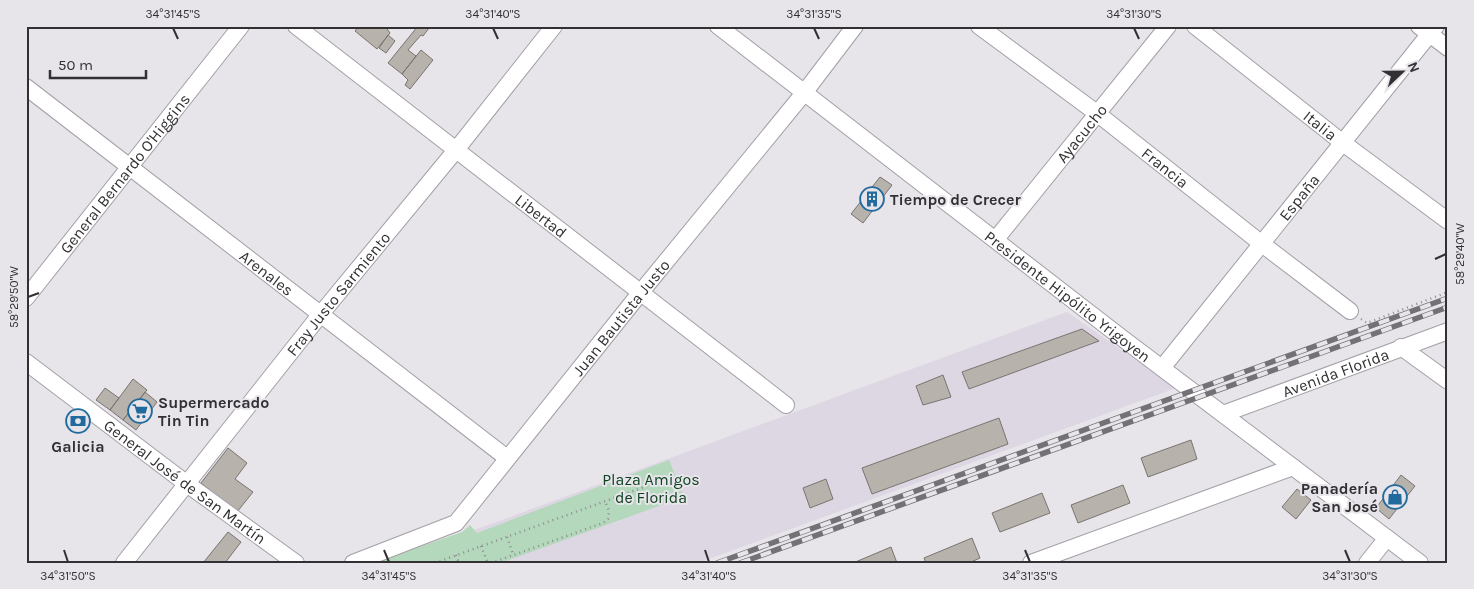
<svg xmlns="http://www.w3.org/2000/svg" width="1474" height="589" viewBox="0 0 1474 589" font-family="Karla,sans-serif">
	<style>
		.built { fill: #ddd6e3 }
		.green { fill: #b4d8bc }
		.building { fill: #b8b2ad; stroke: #7a7470 }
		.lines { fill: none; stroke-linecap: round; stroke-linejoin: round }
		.minor-casing { stroke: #a39fa6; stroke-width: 18 }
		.path { stroke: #8f8c91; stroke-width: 2.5; stroke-dasharray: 1 4; stroke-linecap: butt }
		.minor { stroke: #fff; stroke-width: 16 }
		.rail-casing { stroke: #747176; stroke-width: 5.5 }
		.rail { stroke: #e7e4ea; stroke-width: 4; stroke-dasharray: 11; stroke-linecap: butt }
		.ticks { fill: none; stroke: #323033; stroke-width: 2 }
		.labels { text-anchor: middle; stroke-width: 4; stroke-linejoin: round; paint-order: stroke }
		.street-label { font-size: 16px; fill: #323033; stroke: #e7e4ea }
		.poi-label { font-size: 16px; font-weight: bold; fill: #323033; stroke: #e7e4ea; text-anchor: start }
		.park-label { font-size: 16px; fill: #0e4322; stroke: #e7e4ea }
		.neatline { fill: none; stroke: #323033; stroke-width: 2 }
		.ticks-label { font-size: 12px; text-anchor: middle; fill: #323033 }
	</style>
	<rect width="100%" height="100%" fill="#e7e4ea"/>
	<path class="built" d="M1067,312l109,76 -478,175h-319l112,-39z"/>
	<path class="green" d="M669,460l15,37 -184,66h-127l89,-31 8,-7 7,8z"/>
	<path class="building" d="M359,26h26l5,7 -13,16 -22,-18z
		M418,26h9l2,2 -6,8 -2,-1 -13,15 8,6 -14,18 -14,-11z
		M388,35l7,6 -9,12 -7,-5z
		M421,50l12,10 -23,29 -5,-4 3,-5 -6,-6z
		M880,177l12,8 -29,38 -12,-9z
		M1082,329l17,12 -130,48 -7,-17z
		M943,375l8,22 -28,8 -7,-19z
		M133,379l14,11 -24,30 -13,-10z
		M105,388l14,10 -9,12 -14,-10z
		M145,392l12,10 -21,28 -13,-10z
		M999,418l9,26 -136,50 -10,-26z
		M1191,440l6,19 -49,18 -7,-19z
		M228,448l19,15 -12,16 18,13 -16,20 -36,-29z
		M1401,475l14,11 -26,33 -13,-11z
		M826,479l7,20 -23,9 -7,-20z
		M1123,485l7,18 -52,20 -7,-18z
		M1297,489l14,11 -15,19 -14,-12z
		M1042,493l8,20 -50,19 -8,-19z
		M228,532l13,10 -16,21h-22z
		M972,538l8,20 -11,5h-43l-2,-5z
		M891,547l6,16h-44z"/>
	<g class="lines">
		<g class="minor-casing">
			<g id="minor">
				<path id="s1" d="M296,26l490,379"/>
				<path id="s2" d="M718,26l404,312 298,225"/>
				<path id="s3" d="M979,26l119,88 164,130 88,67"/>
				<path id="s4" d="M1195,26l148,117 105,78"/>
				<path d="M1419,26l29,22"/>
				<path id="s5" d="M26,87l481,371"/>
				<path id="s6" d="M996,239l172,-213"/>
				<path id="s7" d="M26,298l215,-272"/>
				<path d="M1401,347l47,34"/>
				<path id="s8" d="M26,362l161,122 109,79"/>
				<path id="s9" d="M1162,368l274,-342"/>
				<path id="s10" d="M1223,414l225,-83"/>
				<path id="s11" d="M124,563l196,-248 136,-165 98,-124"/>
				<path id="s12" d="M353,563l103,-40 185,-231 163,-199 51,-67"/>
				<path d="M1031,563l262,-96"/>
				<path d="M1367,563l20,-25"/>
			</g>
		</g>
		<path class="path" d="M1361,319l6,4 81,-31
			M507,537l6,17
			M481,546l7,17
			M456,555l3,8
			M435,563l234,-85
			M491,563l112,-40 5,-4 1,-8 -4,-10"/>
		<use href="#minor" class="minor"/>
		<g class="rail-casing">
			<path id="rail" d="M717,563l731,-265
				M740,563l708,-256"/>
		</g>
		<use href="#rail" class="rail"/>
	</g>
	<path class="ticks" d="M173,28l5,11M493,28l5,11M814,28l5,11M1134,28l5,11M1435,259l11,-5M28,297l11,-4M64,550l4,12M384,550l5,12M705,550l4,12M1025,550l5,12M1345,550l5,12"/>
	<defs>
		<g id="building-ring" transform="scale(1.25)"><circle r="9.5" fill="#e7e4ea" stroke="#216a9e" stroke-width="1.5"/><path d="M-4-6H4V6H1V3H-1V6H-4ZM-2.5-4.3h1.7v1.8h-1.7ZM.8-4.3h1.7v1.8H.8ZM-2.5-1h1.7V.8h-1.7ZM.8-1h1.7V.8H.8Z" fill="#216a9e"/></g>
		<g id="supermarket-ring" transform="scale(1.25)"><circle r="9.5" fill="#e7e4ea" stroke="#216a9e" stroke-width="1.5"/><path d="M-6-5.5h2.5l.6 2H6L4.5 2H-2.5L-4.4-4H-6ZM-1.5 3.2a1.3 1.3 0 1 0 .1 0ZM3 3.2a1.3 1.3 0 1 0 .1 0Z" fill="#216a9e"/></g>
		<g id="bank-ring" transform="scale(1.25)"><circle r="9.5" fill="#e7e4ea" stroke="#216a9e" stroke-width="1.5"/><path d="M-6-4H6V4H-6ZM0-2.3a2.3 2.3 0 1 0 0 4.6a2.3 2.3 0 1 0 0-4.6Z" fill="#216a9e"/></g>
		<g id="shop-ring" transform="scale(1.25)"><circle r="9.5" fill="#e7e4ea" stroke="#216a9e" stroke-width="1.5"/><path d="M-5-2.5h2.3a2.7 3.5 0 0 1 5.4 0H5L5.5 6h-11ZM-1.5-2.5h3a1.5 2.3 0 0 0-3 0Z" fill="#216a9e"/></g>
	</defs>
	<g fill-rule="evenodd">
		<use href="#building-ring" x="872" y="199"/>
		<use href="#supermarket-ring" x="140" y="411"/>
		<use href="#bank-ring" x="78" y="421"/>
		<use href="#shop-ring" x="1395" y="497"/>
	</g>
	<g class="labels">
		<g class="street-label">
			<text dy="6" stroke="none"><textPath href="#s4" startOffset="160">Italia</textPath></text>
			<text dy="6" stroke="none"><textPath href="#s6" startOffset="136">Ayacucho</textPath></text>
			<text dy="6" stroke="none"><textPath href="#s3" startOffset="234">Francia</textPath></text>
			<text dy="6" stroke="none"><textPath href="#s7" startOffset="159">General Bernardo O'Higgins</textPath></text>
			<text dy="6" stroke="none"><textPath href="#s9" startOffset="219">España</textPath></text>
			<text dy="6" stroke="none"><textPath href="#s1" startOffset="310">Libertad</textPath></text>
			<text dy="6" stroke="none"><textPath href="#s5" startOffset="304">Arenales</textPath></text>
			<text dy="6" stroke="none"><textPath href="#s11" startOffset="344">Fray Justo Sarmiento</textPath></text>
			<text dy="6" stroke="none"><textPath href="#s2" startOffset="442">Presidente Hipólito Yrigoyen</textPath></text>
			<text dy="6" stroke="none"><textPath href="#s12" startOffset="374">Juan Bautista Justo</textPath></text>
			<text dy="6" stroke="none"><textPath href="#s10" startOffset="120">Avenida Florida</textPath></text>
			<text dy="6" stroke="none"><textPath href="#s8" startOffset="199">General José de San Martín</textPath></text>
		</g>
		<g class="poi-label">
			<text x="890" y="205">Tiempo de Crecer</text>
			<text x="158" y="408">Supermercado<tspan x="158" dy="18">Tin Tin</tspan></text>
			<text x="78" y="452" text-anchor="middle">Galicia</text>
			<text x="1378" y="494" text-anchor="end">Panadería<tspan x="1378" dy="18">San José</tspan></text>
		</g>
		<g class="park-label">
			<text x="651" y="485">Plaza Amigos<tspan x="651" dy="18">de Florida</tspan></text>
		</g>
	</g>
	<rect width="1474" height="589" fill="none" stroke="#e7e4ea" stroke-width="55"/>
	<g transform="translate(1402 72) rotate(68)" stroke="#e7e4ea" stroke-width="4" paint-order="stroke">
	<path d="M0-4L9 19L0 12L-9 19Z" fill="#323033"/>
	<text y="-8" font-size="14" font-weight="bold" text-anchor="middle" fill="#323033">N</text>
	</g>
	<path d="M50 70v8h96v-8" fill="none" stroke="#323033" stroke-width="2.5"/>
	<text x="58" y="70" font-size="15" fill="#323033" stroke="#e7e4ea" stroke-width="4" paint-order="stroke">50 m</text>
	<rect x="28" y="28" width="1418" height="534" class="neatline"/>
	<g class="ticks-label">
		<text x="173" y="18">34°31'45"S</text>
		<text x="493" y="18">34°31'40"S</text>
		<text x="814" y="18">34°31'35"S</text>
		<text x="1134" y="18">34°31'30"S</text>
		<text transform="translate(1460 254) rotate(-90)" y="4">58°29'40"W</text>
		<text transform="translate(14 297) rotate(-90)" y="4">58°29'50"W</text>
		<text x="68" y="580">34°31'50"S</text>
		<text x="389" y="580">34°31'45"S</text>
		<text x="709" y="580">34°31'40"S</text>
		<text x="1030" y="580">34°31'35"S</text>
		<text x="1350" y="580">34°31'30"S</text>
	</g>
</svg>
